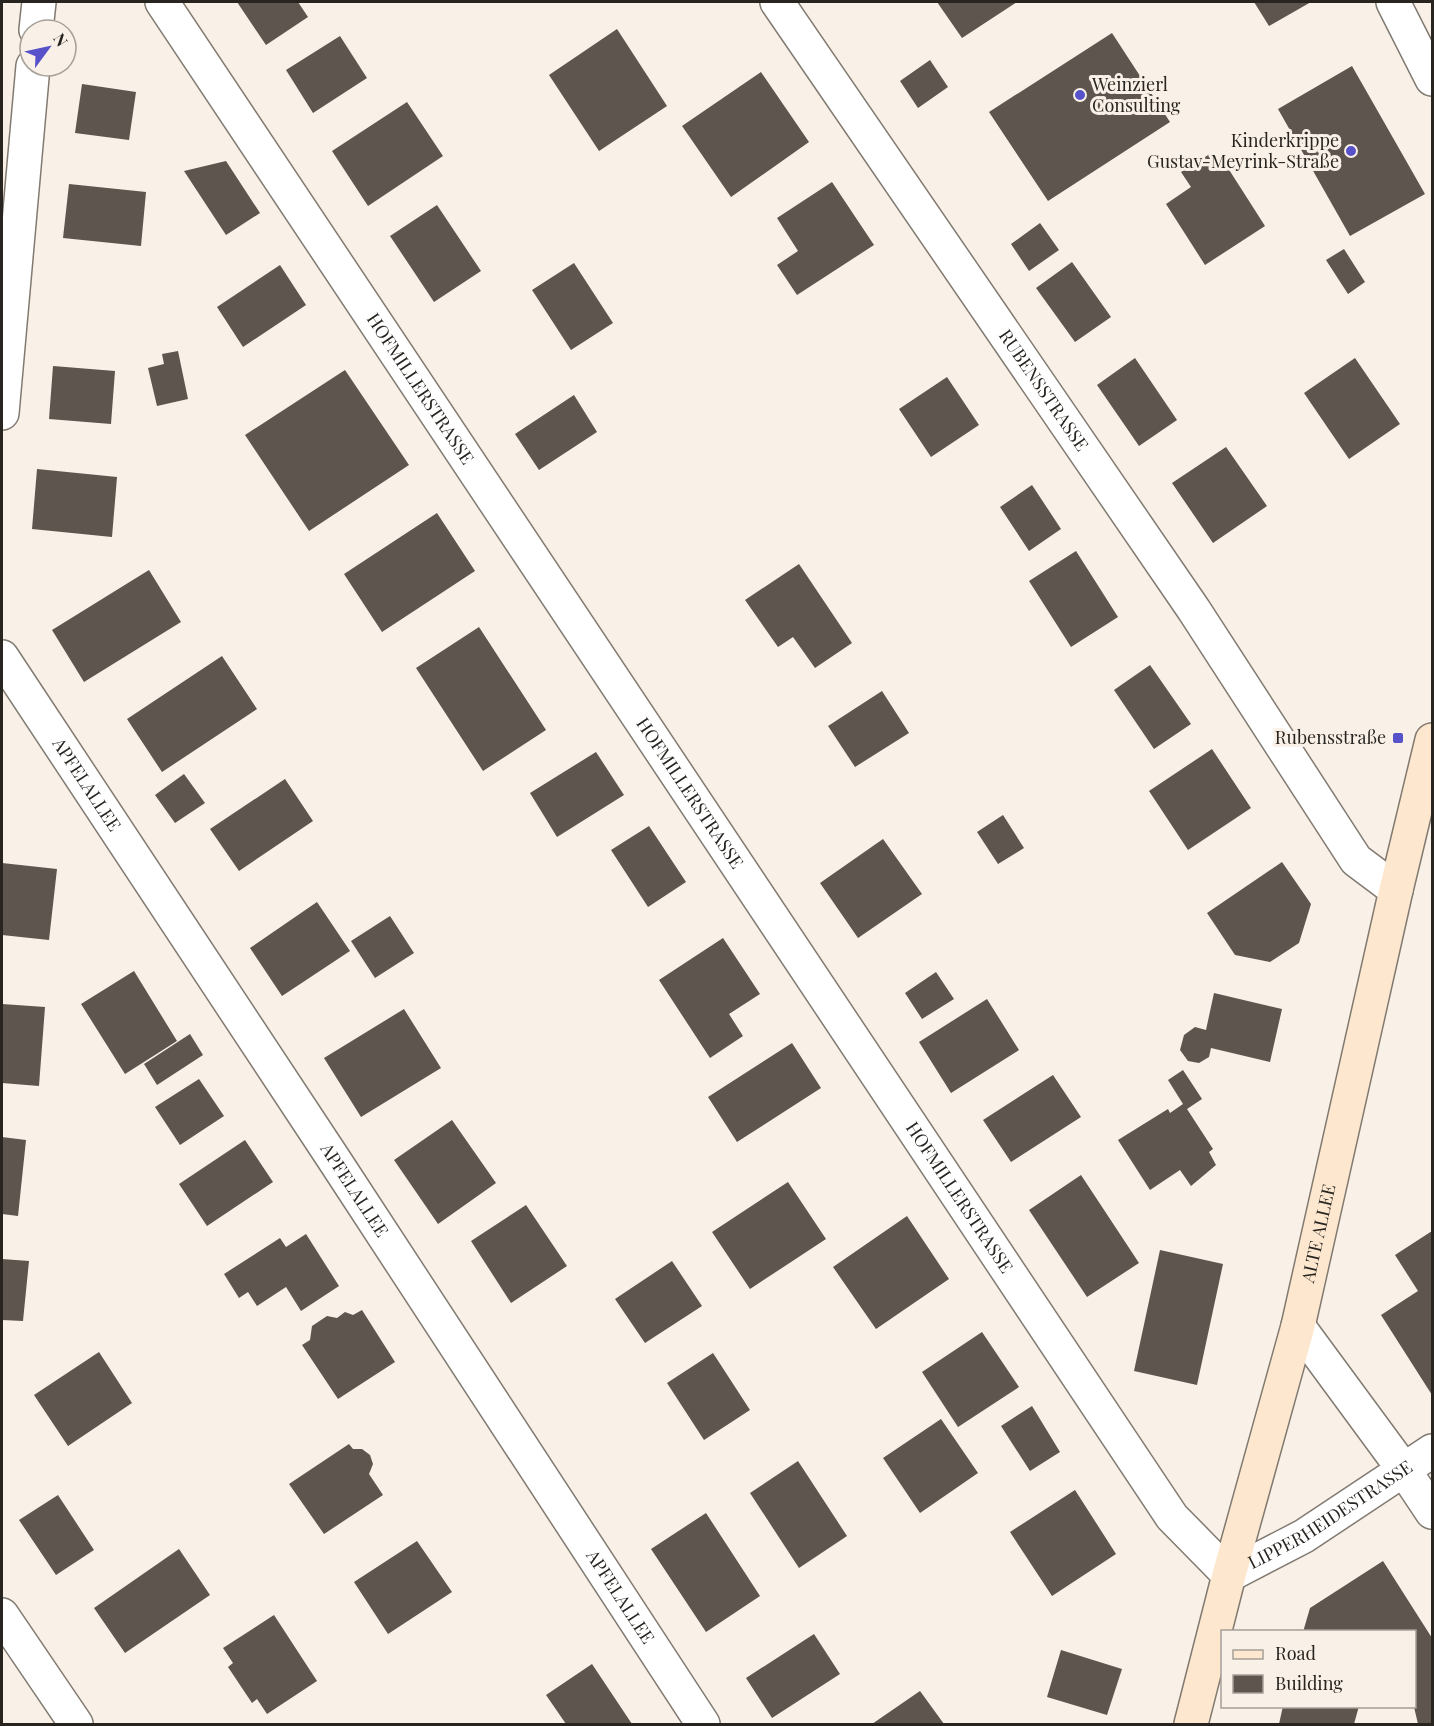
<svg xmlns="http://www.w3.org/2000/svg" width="1434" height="1726" viewBox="0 0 1434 1726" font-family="'Playfair Display',serif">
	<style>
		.building { fill: #5d554e }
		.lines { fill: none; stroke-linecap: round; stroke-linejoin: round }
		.street-casing { stroke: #817a71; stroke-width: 36 }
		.secondary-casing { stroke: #817a71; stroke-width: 36 }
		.street { stroke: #fff; stroke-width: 33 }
		.secondary { stroke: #fde8cf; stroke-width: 33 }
		.poi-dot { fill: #5852ca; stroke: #f9f0e7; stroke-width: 2 }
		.labels { text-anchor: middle; stroke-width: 6; stroke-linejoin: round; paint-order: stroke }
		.poi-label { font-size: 18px; fill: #282521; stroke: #f9f0e7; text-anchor: end }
		.street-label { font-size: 18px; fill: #282521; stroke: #f9f0e7 }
	</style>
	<rect width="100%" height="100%" fill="#f9f0e7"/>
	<path class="building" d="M237,2h61l10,15 -42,28z
		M937,2h80l-55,36z
		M1254,2h57l-42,24z
		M617,29l50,77 -68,45 -50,-76z
		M1112,33l58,89 -122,79 -59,-89z
		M340,36l27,42 -54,35 -27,-43z
		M930,60l18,27 -30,21 -18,-27z
		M1352,66l73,128 -75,42 -72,-127z
		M761,72l48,70 -78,55 -49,-71z
		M82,84l54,8 -7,48 -54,-7z
		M407,102l36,54 -75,50 -36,-55z
		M1213,152l10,15 3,-2 39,61 -60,39 -39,-61 25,-17 -10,-15z
		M226,161l34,52 -34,22 -42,-64z
		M832,182l42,63 -77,50 -20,-30 21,-14 -21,-33z
		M69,184l77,8 -5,54 -78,-8z
		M437,205l44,66 -47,31 -44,-66z
		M1040,223l19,27 -30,21 -18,-27z
		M1344,249l21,33 -17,12 -22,-34z
		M1072,262l39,55 -36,25 -39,-54z
		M574,263l39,60 -42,27 -39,-60z
		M280,265l26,40 -63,42 -26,-40z
		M178,351l10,48 -31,7 -9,-38 16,-4 -2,-10z
		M1135,358l42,62 -38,26 -42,-61z
		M1355,358l45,66 -51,35 -45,-66z
		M53,366l62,5 -4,53 -62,-5z
		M345,370l64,95 -100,66 -64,-96z
		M947,377l32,48 -48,32 -32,-48z
		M574,395l23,37 -58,38 -24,-36z
		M1226,447l41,59 -54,37 -41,-60z
		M37,469l80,8 -5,60 -80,-8z
		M1032,485l29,44 -32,22 -29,-44z
		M437,513l38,58 -93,61 -38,-58z
		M1076,551l42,66 -47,30 -42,-66z
		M799,564l53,79 -37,25 -22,-31 -15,10 -33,-47z
		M149,570l32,52 -97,60 -32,-52z
		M479,627l67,103 -63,41 -67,-103z
		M222,656l35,53 -95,63 -35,-53z
		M1150,665l41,59 -37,25 -40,-59z
		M882,691l27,42 -54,34 -27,-41z
		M1212,749l39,59 -63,42 -39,-59z
		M596,752l28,43 -67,42 -27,-44z
		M184,774l21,29 -30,20 -20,-28z
		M285,779l28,42 -74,50 -29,-42z
		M1003,815l21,33 -26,16 -21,-32z
		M649,826l37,56 -38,25 -37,-57z
		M883,839l39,55 -64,44 -38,-55z
		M1282,862l29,42 -12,39 -29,19 -35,-7 -28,-42z
		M2,863l55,6 -8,71 -47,-5z
		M317,902l33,49 -68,45 -32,-48z
		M390,916l24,37 -39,25 -24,-37z
		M723,938l37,56 -31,20 14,22 -33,22 -51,-78z
		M134,971l43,70 -52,33 -44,-70z
		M936,972l18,27 -32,20 -17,-26z
		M1214,993l68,16 -12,53 -59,-14 -2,9 -10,6 -11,-2 -8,-11 4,-15 11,-8 11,3z
		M987,999l32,51 -68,43 -32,-51z
		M2,1004l43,3 -6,79 -37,-3z
		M404,1009l37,59 -80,49 -37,-59z
		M190,1034l13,21 -46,30 -13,-21z
		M792,1043l29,45 -84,54 -29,-45z
		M1183,1070l19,29 -15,10 26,40 -4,3 7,13 -25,21 -11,-16 -30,20 -32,-50 50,-31 2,4 13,-9 -15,-24z
		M1053,1075l28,42 -70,45 -28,-42z
		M199,1079l25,37 -44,29 -25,-38z
		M452,1120l44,63 -58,41 -44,-64z
		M2,1137l24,3 -8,76 -16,-2z
		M245,1140l28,42 -66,44 -28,-42z
		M1081,1175l58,88 -52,34 -58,-87z
		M788,1182l38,57 -76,50 -38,-57z
		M526,1205l41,61 -56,37 -40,-62z
		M907,1216l42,63 -73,50 -43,-62z
		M1432,1231v164l-51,-80 37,-24 -23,-36z
		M306,1234l33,52 -38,25 -15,-24 -29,19 -9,-14 -9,6 -15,-24 56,-36 6,9z
		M1160,1250l63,14 -26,121 -63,-14z
		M2,1259l27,2 -6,60 -21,-1z
		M672,1261l30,45 -57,37 -30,-44z
		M362,1310l33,52 -57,37 -36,-54 8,-5 2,-14 15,-10 10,2 8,-6 8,3z
		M982,1332l37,55 -61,40 -36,-55z
		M99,1352l33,51 -64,43 -34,-51z
		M713,1353l37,57 -46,30 -37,-57z
		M1032,1406l28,46 -30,19 -29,-45z
		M941,1419l37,54 -58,40 -37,-55z
		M349,1444l4,5h9l8,6 3,9 -4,10 14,21 -59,39 -35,-50z
		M798,1461l49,75 -48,32 -49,-75z
		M1075,1490l41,64 -64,42 -42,-64z
		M58,1495l36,55 -38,25 -37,-55z
		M706,1513l54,83 -54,36 -55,-83z
		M417,1541l35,51 -64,42 -34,-52z
		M179,1549l31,46 -85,58 -31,-45z
		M1383,1561l49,77v86h-14l-4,-17v-75h-111l7,-24z
		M274,1615l43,66 -50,33 -10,-15 -5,4 -24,-36 5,-4 -10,-15z
		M814,1634l26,40 -68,44 -26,-40z
		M1061,1650l61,19 -15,46 -60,-18z
		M592,1664l40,60h-66l-20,-29z
		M920,1691l24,33h-72z
		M1283,1706h76l-5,18h-75z"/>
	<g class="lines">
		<g class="street-casing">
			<g id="street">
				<path id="s1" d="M162,2l1010,1515 57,58 75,-39 128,-85"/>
				<path id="s2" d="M777,2l417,608 162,250 40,30"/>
				<path d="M1393,2l39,77"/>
				<path d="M36,30l3,-28"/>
				<path d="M2,413l31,-347"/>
				<path id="s3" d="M2,657l333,504 368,563"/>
				<path d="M1298,1326l106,144 28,42"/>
				<path d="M2,1615l74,109"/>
			</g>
		</g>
		<g class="secondary-casing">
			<g id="secondary">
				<path id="s4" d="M1191,1724l38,-149 69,-249 98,-436 36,-150"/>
			</g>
		</g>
		<use href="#street" class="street"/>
		<use href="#secondary" class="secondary"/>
	</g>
	<g class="poi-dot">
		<circle cx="1080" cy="95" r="6"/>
		<circle cx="1351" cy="151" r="6"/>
		<rect x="1392" y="732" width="12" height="12" rx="3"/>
	</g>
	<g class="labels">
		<g class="poi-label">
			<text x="1092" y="91" text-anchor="start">Weinzierl<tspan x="1092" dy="21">Consulting</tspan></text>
			<text x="1339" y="147">Kinderkrippe<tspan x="1339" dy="21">Gustav-Meyrink-Straße</tspan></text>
			<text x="1386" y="744">Rubensstraße</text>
		</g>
		<g class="street-label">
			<text dy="6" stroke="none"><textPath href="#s1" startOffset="465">HOFMILLERSTRASSE</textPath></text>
			<text dy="6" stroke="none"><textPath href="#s2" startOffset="471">RUBENSSTRASSE</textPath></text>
			<text dy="6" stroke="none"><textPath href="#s3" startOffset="153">APFELALLEE</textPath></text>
			<text dy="6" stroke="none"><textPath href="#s1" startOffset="951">HOFMILLERSTRASSE</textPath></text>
			<text dy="6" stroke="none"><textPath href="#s3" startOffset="639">APFELALLEE</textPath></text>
			<text dy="6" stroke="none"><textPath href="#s1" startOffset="1437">HOFMILLERSTRASSE</textPath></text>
			<text dy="6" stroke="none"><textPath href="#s4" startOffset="507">ALTE ALLEE</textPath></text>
			<text dy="6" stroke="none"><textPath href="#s1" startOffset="2020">LIPPERHEIDESTRASSE</textPath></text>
			<text dy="6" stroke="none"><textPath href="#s3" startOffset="1125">APFELALLEE</textPath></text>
		</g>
	</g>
	<rect width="1434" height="1726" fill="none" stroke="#282521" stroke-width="6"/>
	<rect x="1221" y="1630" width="195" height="78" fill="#f9f0e7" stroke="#a59f98" stroke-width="1.5"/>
	<rect x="1233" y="1650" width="30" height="9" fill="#fde8cf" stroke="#a59f98" stroke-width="1.5"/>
	<text x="1275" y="1660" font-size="18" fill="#282521">Road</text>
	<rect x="1233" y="1675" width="30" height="18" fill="#5d554e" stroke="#a59f98" stroke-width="1.5"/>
	<text x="1275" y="1690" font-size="18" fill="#282521">Building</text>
	<g transform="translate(48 48) rotate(57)"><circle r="28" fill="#f9f0e7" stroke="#a59f98" stroke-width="1.5"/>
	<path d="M0-4.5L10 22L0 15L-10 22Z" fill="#5852ca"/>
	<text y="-9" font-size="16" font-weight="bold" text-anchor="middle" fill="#282521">N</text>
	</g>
</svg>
